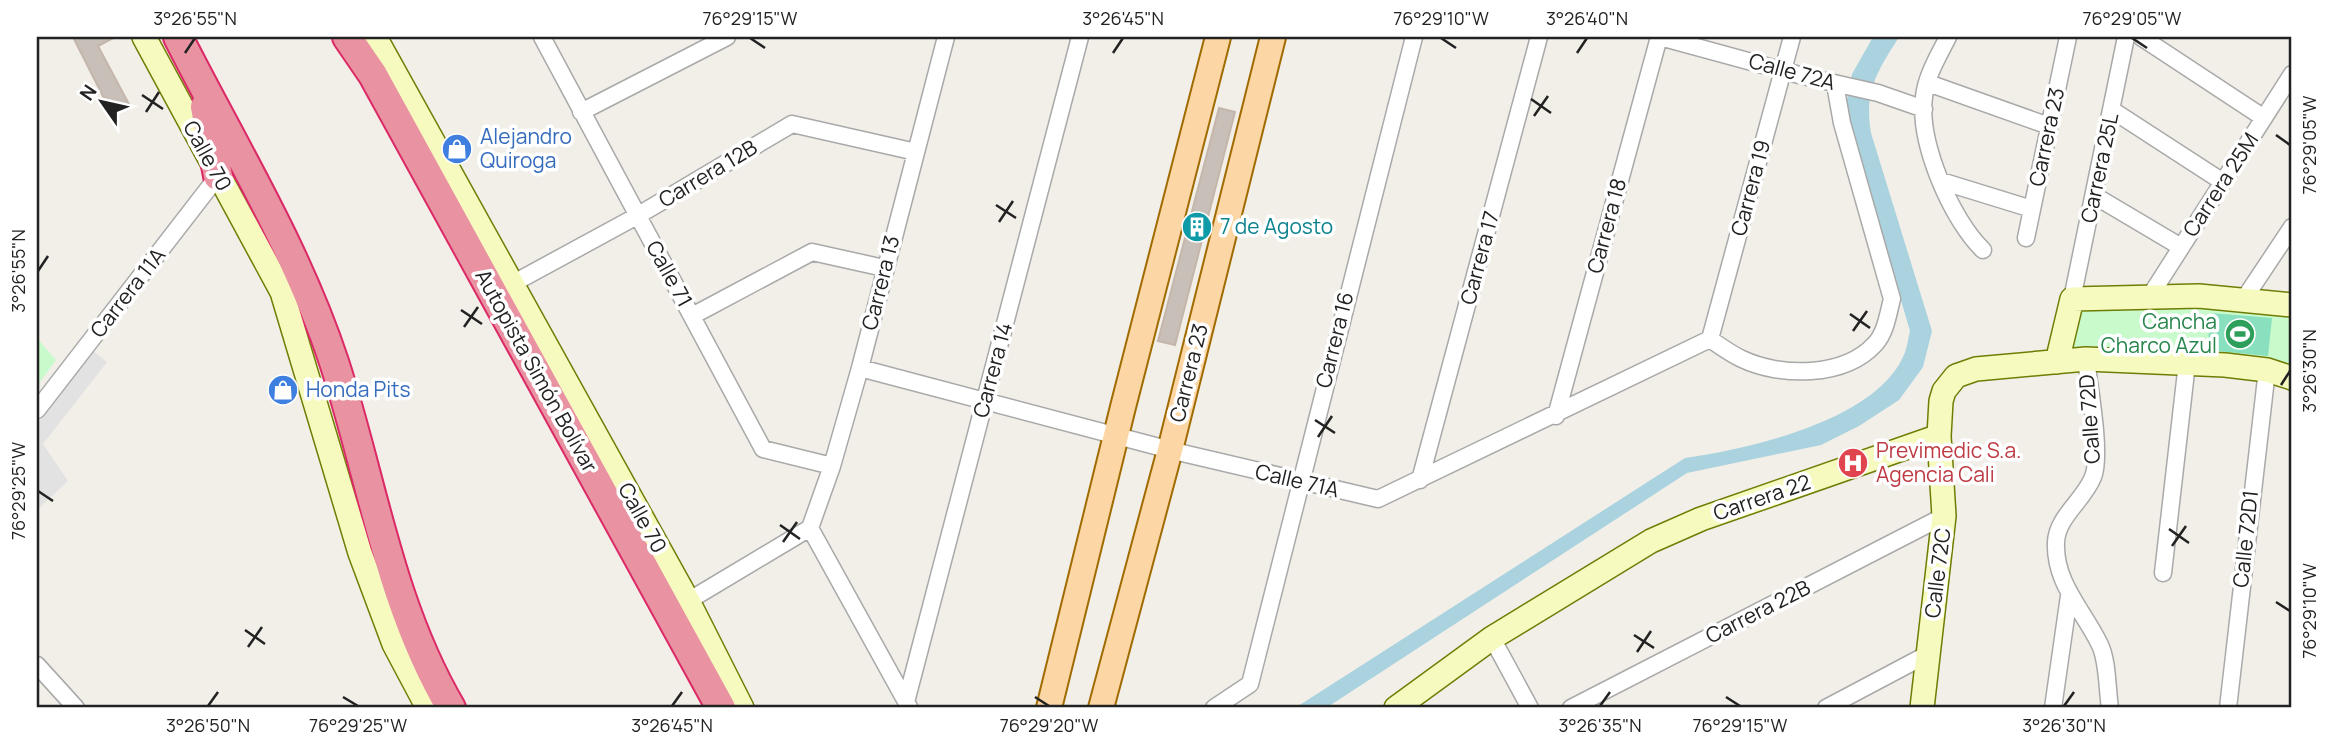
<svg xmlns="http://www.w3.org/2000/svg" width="2329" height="745" viewBox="0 0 2329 745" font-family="Manrope,sans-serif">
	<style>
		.park { fill: #c8facc }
		.pitch { fill: #88e0be }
		.parking { fill: #e2e2e2 }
		.water { fill: #aad3df }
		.building { fill: #c7bfb8; stroke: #c4b6ab; stroke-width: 2 }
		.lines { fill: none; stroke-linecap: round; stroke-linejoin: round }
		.street-casing { stroke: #a9a9a9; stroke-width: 19 }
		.secondary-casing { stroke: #707d05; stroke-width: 26 }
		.primary-casing { stroke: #a06b00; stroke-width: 28 }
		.highway-casing { stroke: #dc2a67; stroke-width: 32 }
		.street { stroke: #fff; stroke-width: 16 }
		.secondary { stroke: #f7fabf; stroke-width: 23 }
		.primary { stroke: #fcd6a4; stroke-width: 24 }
		.highway { stroke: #e892a2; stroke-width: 28 }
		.ticks { fill: none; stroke: #222; stroke-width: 2.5 }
		.labels { text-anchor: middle; stroke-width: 7; stroke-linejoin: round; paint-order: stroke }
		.street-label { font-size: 21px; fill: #222; stroke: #fff }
		.shop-label { font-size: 21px; fill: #366cbe; stroke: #fff; text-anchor: start }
		.culture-label { font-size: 21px; fill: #0d838f; stroke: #fff; text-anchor: start }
		.leisure-label { font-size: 21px; fill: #27864d; stroke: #fff; text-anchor: end }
		.health-label { font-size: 21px; fill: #be3a42; stroke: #fff; text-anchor: start }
		.neatline { fill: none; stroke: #222; stroke-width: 2.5 }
		.ticks-label { font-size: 18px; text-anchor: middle; fill: #222 }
	</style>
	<rect width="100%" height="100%" fill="#f2efe9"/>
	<path class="park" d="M2148,306l94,3 50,7v51c-70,-22 -147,-15 -220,-14l7,-43z
		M37,338l19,22 -19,26z"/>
	<path class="pitch" d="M2211,313l61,5 -4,38 -61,-6z"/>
	<path class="parking" d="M93,351l14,11 -64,82 25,37 -31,29v-86z"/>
	<path class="water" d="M1873,37h26c-22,35 -35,54 -28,96l61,198 -9,36 -24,33 -40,26 -38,19 -134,28 -361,235h-31l390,-250c63,-9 189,-37 218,-101 4,-8 5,-18 7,-26l-65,-221 7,-36z"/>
	<path class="building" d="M73,37h42l-17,9 32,60 -17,10z
		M1219,108l16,4 -60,233 -17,-4z"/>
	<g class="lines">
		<g class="street-casing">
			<path id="street" d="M542,37l221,412 69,17
				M1660,37l143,39 75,17 46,16
				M1948,37c-9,18 -22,39 -24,60 -6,45 27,122 59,153
				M2141,37l123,81
				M1928,83l121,43
				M2112,110l111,72
				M581,112l146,-75
				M1941,181l91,28
				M2095,196l86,51
				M2026,238l42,-201
				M512,284l125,-68 155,-92 124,28
				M2150,296l142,-222
				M2072,299l54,-262
				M2244,299l48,-72
				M692,316l120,-64 72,16
				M1710,339c10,7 21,15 32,20 38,18 102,19 133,-15 11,-12 13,-30 17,-45l-50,-176 -7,-39
				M1710,339l82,-302
				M2086,359c3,27 16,96 7,118 -9,23 -36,40 -37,65 -2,41 28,69 44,103 8,17 7,44 10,63
				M860,368l318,84 200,47 332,-160
				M37,410l181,-234
				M1556,416l103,-379
				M1420,480l119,-443
				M810,528l22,-62 28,-98 86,-331
				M810,528l99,179
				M2163,573l24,-210
				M688,601l122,-73
				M1492,638l38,70
				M37,665l39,43
				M906,702l174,-665
				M1214,708l36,-24 164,-647
				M1571,708l373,-192
				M1826,708l102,-54
				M2053,708l16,-112
				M2228,708l39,-338"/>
		</g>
		<g class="secondary-casing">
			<path id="secondary" d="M144,37l138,255 78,261 34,91 34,64
				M375,37l313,564 54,107
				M2057,362l15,-63 127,-3 93,9
				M1396,708l96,-70 159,-97 50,-22 238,-83
				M1922,708l22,-192 -5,-80 2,-35 3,-10 12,-15 20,-7 110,-10 139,6 42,5 25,8"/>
		</g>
		<g class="primary-casing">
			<path id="primary" d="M1049,708l74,-301 95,-370
				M1101,708l69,-258 103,-413"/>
		</g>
		<g class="highway-casing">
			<path id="highway" d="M178,37c54,107 118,210 156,325 38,116 54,239 117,346
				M347,37l26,38 348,633
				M205,107l13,69"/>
		</g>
		<use href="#street" class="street"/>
		<use href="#secondary" class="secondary"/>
		<use href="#primary" class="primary"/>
		<use href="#highway" class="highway"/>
	</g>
	<path class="ticks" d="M750,38l15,10M1441,38l15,10M2132,38l15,10M185,53l10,-15M1113,53l10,-15M1577,53l10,-15M142,95l21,14M1531,99l20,14M146,112l13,-20M1534,116l14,-20M2276,135l14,10M996,205l20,13M999,222l14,-21M38,271l10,-15M461,310l21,14M1850,314l20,14M464,327l14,-20M1853,331l14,-20M2281,385l9,-14M1315,420l20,13M1318,437l14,-21M38,491l15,10M780,525l20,14M2169,529l20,14M783,542l14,-20M2172,546l14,-20M2276,602l14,9M245,630l20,14M1634,635l20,13M248,647l14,-20M1637,652l14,-21M343,697l15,9M1035,697l14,9M1726,697l14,9M208,706l10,-14M672,706l10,-14M1600,706l10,-14M2064,706l10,-14"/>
	<defs>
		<g id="shop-disc" transform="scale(1.575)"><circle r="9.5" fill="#3f7fe0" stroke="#fff"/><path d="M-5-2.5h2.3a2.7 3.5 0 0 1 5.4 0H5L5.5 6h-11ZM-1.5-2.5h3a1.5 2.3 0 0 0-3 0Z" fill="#fff"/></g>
		<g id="building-disc" transform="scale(1.575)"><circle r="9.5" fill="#0f9aa8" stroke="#fff"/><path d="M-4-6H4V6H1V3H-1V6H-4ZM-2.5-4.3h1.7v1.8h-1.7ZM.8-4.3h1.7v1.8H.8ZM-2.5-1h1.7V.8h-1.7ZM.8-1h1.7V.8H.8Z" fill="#fff"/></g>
		<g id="stadium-disc" transform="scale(1.575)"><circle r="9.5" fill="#2e9e5b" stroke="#fff"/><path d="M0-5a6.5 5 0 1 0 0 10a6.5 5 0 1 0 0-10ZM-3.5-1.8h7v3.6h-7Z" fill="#fff"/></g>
		<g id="hospital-disc" transform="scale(1.575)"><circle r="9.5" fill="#e0444e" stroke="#fff"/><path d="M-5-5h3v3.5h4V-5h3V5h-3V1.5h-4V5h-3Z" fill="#fff"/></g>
	</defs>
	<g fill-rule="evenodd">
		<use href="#shop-disc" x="457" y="149"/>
		<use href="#building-disc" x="1197" y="227"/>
		<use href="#stadium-disc" x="2240" y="334"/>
		<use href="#shop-disc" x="283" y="390"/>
		<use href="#hospital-disc" x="1853" y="463"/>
	</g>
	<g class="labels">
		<g class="street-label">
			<text transform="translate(1792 72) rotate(15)" y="7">Calle 72A</text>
			<text transform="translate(2047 137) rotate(-78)" y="7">Carrera 23</text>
			<text transform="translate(207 156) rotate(61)" y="7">Calle 70</text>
			<text transform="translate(2100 168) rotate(-78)" y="7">Carrera 25L</text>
			<text transform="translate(708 174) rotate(-31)" y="7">Carrera 12B</text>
			<text transform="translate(2221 185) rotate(-57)" y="7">Carrera 25M</text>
			<text transform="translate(1751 188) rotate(-75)" y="7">Carrera 19</text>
			<text transform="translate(1607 226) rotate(-75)" y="7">Carrera 18</text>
			<text transform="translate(1480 258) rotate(-75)" y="7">Carrera 17</text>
			<text transform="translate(669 274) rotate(61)" y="7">Calle 71</text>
			<text transform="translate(881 283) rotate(-76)" y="7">Carrera 13</text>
			<text transform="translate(128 293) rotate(-52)" y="7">Carrera 11A</text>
			<text transform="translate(1335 340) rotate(-76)" y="7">Carrera 16</text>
			<text transform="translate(993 370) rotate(-75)" y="7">Carrera 14</text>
			<text transform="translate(536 371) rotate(61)" y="7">Autopista Simón Bolívar</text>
			<text transform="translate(1189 373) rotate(-76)" y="7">Carrera 23</text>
			<text transform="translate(2090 419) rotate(-94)" y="7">Calle 72D</text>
			<text transform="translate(1297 481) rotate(13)" y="7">Calle 71A</text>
			<text transform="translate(1762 498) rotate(-19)" y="7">Carrera 22</text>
			<text transform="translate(642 518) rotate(61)" y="7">Calle 70</text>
			<text transform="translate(2246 539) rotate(-84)" y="7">Calle 72D1</text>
			<text transform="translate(1938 573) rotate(-83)" y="7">Calle 72C</text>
			<text transform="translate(1758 612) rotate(-27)" y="7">Carrera 22B</text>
		</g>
		<g class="shop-label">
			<text x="480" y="144">Alejandro<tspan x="480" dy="24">Quiroga</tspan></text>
			<text x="306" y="397">Honda Pits</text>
		</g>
		<g class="culture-label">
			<text x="1220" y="234">7 de Agosto</text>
		</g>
		<g class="leisure-label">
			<text x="2217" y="329">Cancha<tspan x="2217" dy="24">Charco Azul</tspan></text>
		</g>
		<g class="health-label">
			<text x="1876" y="458">Previmedic S.a.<tspan x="1876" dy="24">Agencia Cali</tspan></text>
		</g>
	</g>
	<rect width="2329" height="745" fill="none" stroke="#ffffff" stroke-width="77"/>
	<g transform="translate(102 102) rotate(304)" stroke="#ffffff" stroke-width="5" paint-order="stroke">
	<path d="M0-5L12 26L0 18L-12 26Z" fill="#222222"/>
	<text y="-10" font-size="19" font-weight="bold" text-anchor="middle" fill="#222222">N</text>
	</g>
	<rect x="38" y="38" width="2252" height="668" class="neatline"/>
	<g class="ticks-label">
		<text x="195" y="25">3°26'55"N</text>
		<text x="750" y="25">76°29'15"W</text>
		<text x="1123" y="25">3°26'45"N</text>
		<text x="1441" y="25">76°29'10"W</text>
		<text x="1587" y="25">3°26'40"N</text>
		<text x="2132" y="25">76°29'05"W</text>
		<text transform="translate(2310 145) rotate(-90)" y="6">76°29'05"W</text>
		<text transform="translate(19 271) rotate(-90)" y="6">3°26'55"N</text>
		<text transform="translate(2310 371) rotate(-90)" y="6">3°26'30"N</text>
		<text transform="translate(19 491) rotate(-90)" y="6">76°29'25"W</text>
		<text transform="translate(2310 611) rotate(-90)" y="6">76°29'10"W</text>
		<text x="208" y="732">3°26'50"N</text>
		<text x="358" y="732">76°29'25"W</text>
		<text x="672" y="732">3°26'45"N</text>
		<text x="1049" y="732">76°29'20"W</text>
		<text x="1600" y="732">3°26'35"N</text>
		<text x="1740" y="732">76°29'15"W</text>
		<text x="2064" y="732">3°26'30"N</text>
	</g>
</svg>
